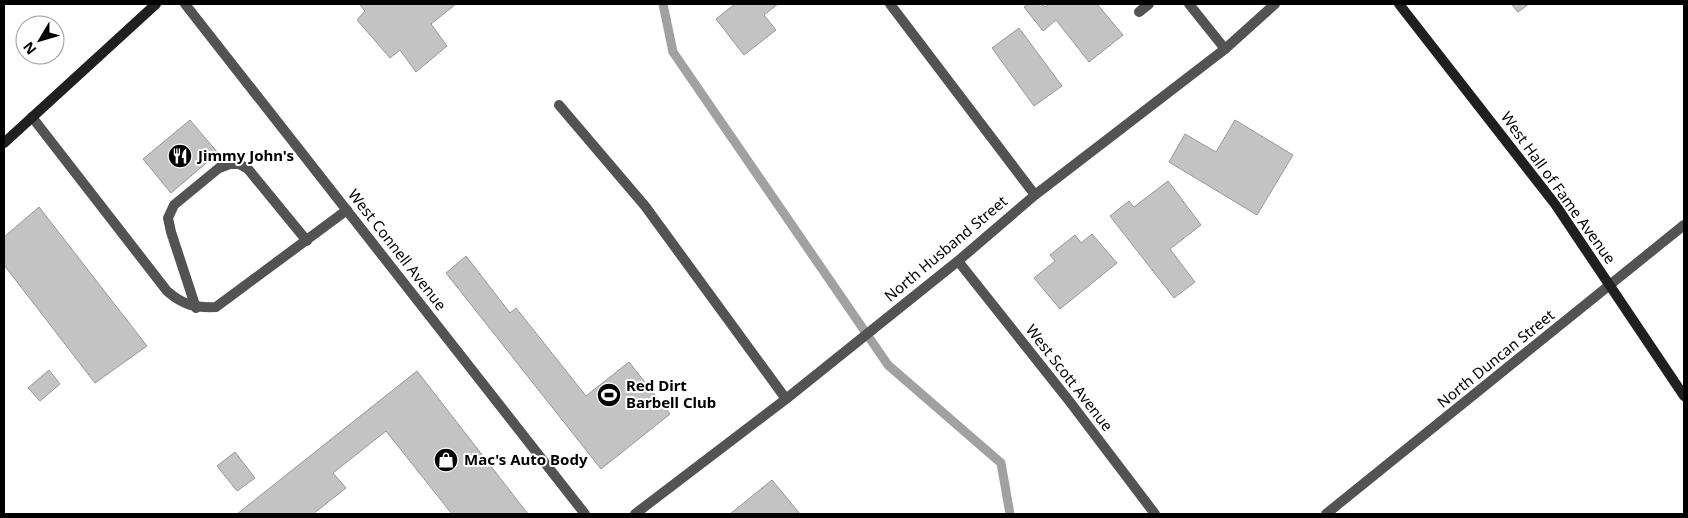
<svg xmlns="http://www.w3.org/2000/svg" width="1688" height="518" viewBox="0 0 1688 518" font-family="'Noto Sans',sans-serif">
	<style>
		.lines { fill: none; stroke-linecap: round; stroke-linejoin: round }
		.stream { stroke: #a1a1a1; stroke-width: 9 }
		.building { fill: #c3c3c3; stroke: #979797 }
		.lane { stroke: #535353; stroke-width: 10 }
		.street { stroke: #535353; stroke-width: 10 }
		.secondary { stroke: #202020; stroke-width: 10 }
		.labels { text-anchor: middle; stroke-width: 4; stroke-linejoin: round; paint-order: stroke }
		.poi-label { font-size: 15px; font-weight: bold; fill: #000; stroke: #fff; text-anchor: start }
		.street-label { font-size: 15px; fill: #000; stroke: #fff }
	</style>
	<rect width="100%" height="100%" fill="#fff"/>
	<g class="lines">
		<path class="stream" d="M663,4l10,48 215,313 113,98 9,51"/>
	</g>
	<path class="building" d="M359,4h97l-25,20 16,22 -31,26 -16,-22 -10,8 -33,-38 8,-9z
		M735,4h43l-14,11 12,15 -32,25 -28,-36z
		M1028,4h14l3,3 4,-3h48l26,31 -34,27 -33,-42 -13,11 -19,-24z
		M1511,4h18l-11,8z
		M1019,28l43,58 -28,20 -42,-58z
		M190,120l28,33 -47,40 -28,-34z
		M1235,120l58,35 -36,60 -88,-53 16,-28 31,18z
		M1168,181l33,44 -31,24 25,33 -21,16 -64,-82 19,-15 5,6z
		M39,207l108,139 -52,37 -91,-118v-28z
		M1092,234l25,29 -57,46 -26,-31 21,-17 -5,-6 25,-20 6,8z
		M466,256l44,57 6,-5 70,88 43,-34 41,52 -69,55 -155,-196z
		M49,370l11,14 -20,17 -12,-13z
		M417,371l111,143h-76l-66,-83 -53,42 13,15 -33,26h-76z
		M235,452l20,26 -18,13 -20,-25z
		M772,480l28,34h-70z"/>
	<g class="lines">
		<path class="lane" d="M1189,4l36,45
			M1139,12l10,-8
			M32,117l135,174c16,14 28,17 49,16l131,-97
			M196,308l-25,-76 -3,-14 6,-13 45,-37 11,-4h9l9,5 59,72"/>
		<path class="street" d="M185,4l400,510
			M890,4l145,191
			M559,105l86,101 141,193
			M958,261l112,141 85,112
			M635,514l151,-115 172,-138 77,-66 190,-146 50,-45
			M1326,514l358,-289"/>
		<path class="secondary" d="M1399,4l156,200 129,192
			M4,143l152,-139"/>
	</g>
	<defs>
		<g id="restaurant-disc" transform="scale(1.25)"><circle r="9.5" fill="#000" stroke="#fff"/><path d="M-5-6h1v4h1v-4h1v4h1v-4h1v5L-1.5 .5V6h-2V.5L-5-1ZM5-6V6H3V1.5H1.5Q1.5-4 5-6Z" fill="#fff"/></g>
		<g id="stadium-disc" transform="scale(1.25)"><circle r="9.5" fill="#000" stroke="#fff"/><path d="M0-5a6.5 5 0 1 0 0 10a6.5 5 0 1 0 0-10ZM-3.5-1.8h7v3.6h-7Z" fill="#fff"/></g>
		<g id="shop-disc" transform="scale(1.25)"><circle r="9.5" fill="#000" stroke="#fff"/><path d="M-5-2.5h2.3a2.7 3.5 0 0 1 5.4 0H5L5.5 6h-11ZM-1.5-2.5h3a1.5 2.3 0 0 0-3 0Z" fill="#fff"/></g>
	</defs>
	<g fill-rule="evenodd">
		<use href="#restaurant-disc" x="180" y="156"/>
		<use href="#stadium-disc" x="609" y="395"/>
		<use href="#shop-disc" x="446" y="460"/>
	</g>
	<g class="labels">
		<g class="poi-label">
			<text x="198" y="161">Jimmy John's</text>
			<text x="626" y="391">Red Dirt<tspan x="626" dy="17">Barbell Club</tspan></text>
			<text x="464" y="465">Mac's Auto Body</text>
		</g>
		<g class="street-label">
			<text transform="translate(1558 188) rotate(54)" y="5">West Hall of Fame Avenue</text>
			<text transform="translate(946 249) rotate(-40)" y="5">North Husband Street</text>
			<text transform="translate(397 250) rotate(52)" y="5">West Connell Avenue</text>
			<text transform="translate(1496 359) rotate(-39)" y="5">North Duncan Street</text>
			<text transform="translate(1069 378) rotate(52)" y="5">West Scott Avenue</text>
		</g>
	</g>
	<rect width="1688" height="518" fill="none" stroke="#000000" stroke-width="10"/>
	<g transform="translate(40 40) rotate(232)"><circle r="24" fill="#ffffff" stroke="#999999"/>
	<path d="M0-4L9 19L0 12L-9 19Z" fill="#000000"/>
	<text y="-8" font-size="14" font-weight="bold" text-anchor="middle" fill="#000000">N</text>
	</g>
</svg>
